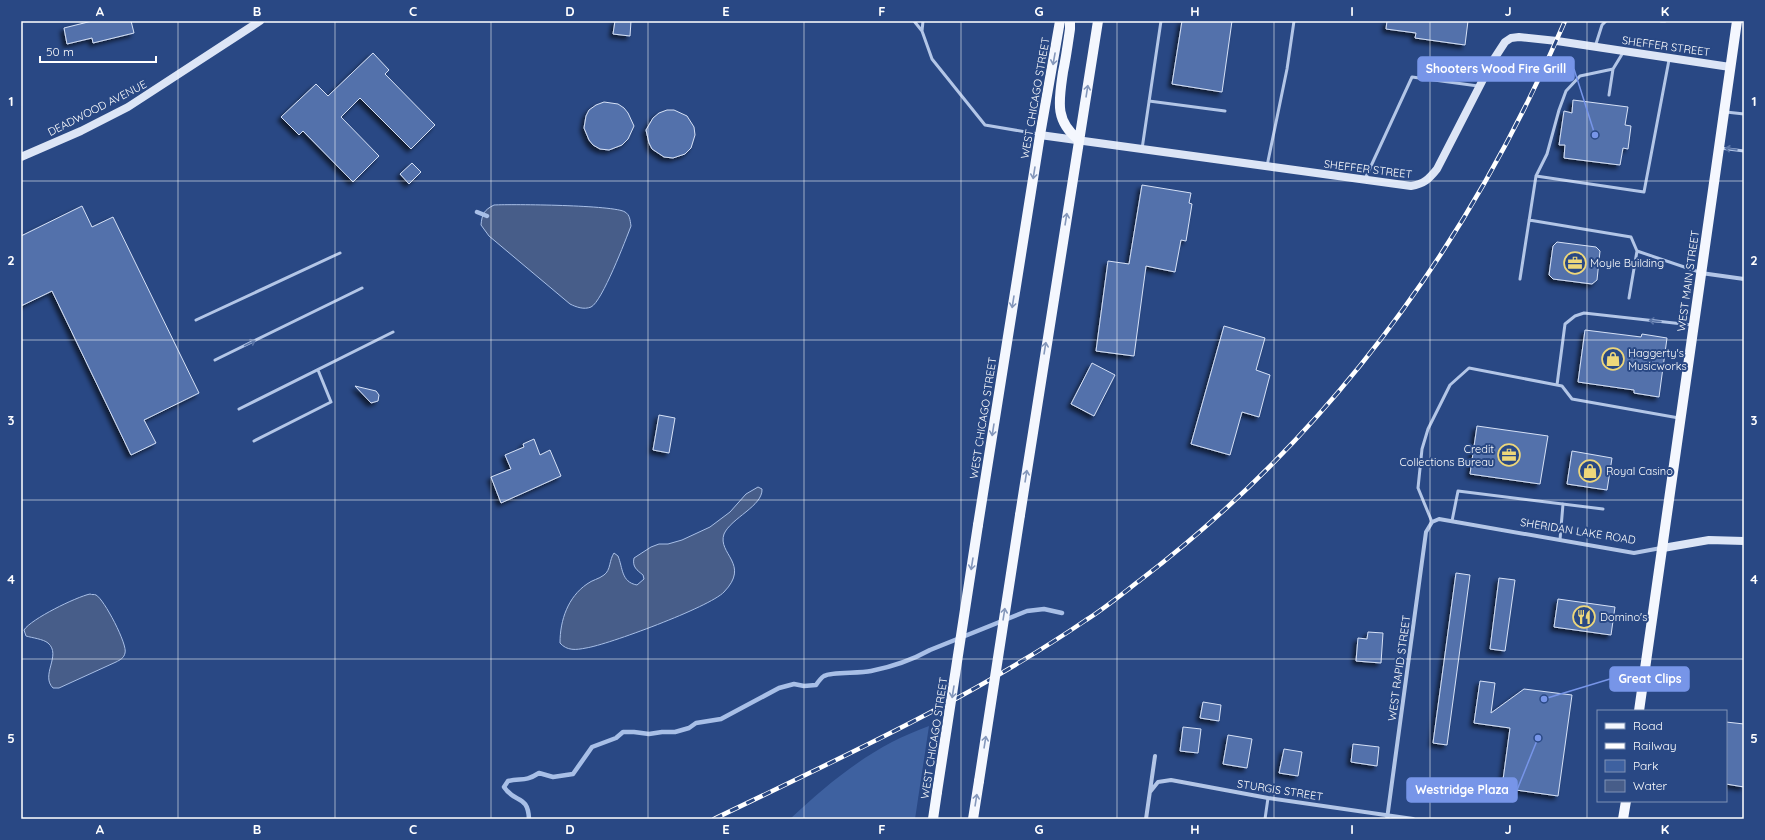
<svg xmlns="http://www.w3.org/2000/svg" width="1765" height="840" viewBox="0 0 1765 840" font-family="Quicksand,sans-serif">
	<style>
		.green { fill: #3e61a0 }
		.water { fill: #475d89; stroke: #a8bfe7 }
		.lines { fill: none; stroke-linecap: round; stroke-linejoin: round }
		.stream { stroke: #a8bfe7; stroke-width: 4.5 }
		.building { fill: #5271ab; stroke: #d6e1f6; filter: url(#shadow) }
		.lane { stroke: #b3c6e7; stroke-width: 3 }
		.street { stroke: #b3c6e7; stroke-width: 4 }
		.secondary { stroke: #dce5f6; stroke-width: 8 }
		.primary { stroke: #f4f7fe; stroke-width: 10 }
		.rail-casing { stroke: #fff; stroke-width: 4.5 }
		.rail { stroke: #294884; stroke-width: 3; stroke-dasharray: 9; stroke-linecap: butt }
		.primary-bridge { stroke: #f4f7fe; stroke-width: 10 }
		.oneway { stroke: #8497bb }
		.oneway2 { stroke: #5974a7 }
		.grid { fill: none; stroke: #fff; stroke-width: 1; stroke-opacity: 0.55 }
		.labels { text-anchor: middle; stroke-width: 4; stroke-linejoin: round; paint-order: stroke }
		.street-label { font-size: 11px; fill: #fff; stroke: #294884 }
		.poi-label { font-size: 11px; fill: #fff; stroke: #294884; text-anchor: start }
		.leader { fill: none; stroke: #7795e8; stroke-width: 1.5 }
		.callout-dot { fill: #7795e8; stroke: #294884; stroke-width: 1.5 }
		.callout { fill: #7795e8; stroke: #7795e8; stroke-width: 1.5 }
		.callout-label { font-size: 12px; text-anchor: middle; font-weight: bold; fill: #fff }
		.neatline { fill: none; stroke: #fff; stroke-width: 1.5 }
		.grid-label { font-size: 13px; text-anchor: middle; font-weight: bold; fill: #fff }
	</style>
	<defs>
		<filter id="shadow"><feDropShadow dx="-3.5" dy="3.5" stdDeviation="2" flood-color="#0009"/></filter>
	</defs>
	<rect width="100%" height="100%" fill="#294884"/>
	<path class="green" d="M929,726l-14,93h-125c31,-29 64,-57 102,-77 11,-6 24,-11 37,-16z"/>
	<path class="water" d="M494,205c18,-1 121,0 131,7 5,3 5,8 6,14 -5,13 -29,76 -40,81 -7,3 -15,0 -21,-3l-81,-68 -8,-11c1,-11 3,-15 13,-20z
		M758,487l4,2c1,17 -31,29 -38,45 -7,20 27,30 0,58 -14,15 -117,53 -138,56 -10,2 -19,3 -26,-5 0,-23 8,-46 27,-59 5,-4 12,-5 17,-9 7,-5 5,-15 10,-22l4,3c5,12 3,26 19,29l7,-6 -1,-4c-6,-5 -11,-8 -9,-17l17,-11 8,-3h9l14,-4 28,-13 20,-15 16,-18z
		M90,594c2,1 4,0 6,1 8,4 32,50 29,58 -1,5 -5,7 -9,9l-57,26h-6c-13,-13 9,-33 -5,-45 -5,-4 -15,-5 -22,-7l-2,-6c7,-11 52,-33 66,-36z"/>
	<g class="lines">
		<path class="stream" d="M477,212l10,4
			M529,819c-1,-25 -14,-15 -25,-32l4,-6c14,-3 17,1 31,-8l14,4 20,-3 19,-27 24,-9 7,-6h11l15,2 13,-2h13l14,-4 7,-5 25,-4 58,-31 15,-4 10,2 12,-1c2,-3 5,-7 8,-9 8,-5 35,-2 47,-5 20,-4 41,-11 59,-21l97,-39 17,-2 18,4"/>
	</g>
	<path class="building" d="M92,21h39l3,12 -41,10 -1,-5 -25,6 -3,-16z
		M615,21h16l-1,15 -17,-2z
		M1182,21h50l-10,71 -50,-8z
		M1387,21h81l-3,24 -50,-7 1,-5 -30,-4z
		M373,53l16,17 -4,4 50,51 -24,24 -51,-51 -19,19 38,39 -26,26 -50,-51 -4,4 -18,-18 35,-33 12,12z
		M1573,100l55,7 -3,18 6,1 -3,23 -5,-1 -3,17 -56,-7 1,-13h-6l5,-34 8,2z
		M604,102l14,2 6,4 4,5 6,13 -6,13 -6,6 -13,5 -9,-1 -7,-4 -4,-5 -5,-12 2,-12 3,-6 7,-5z
		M667,110h7l13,6 7,11 1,8 -4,13 -6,6 -12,4 -9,-1 -12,-8 -3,-6 -3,-13 7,-12 6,-5z
		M412,163l9,9 -12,12 -9,-10z
		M1142,185l49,8 -2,10 3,1 -6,37 -5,-1 -6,32 -29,-6 -12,90 -38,-5 12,-90 21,3z
		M82,206l10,21 21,-10 86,176 -55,27 12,23 -25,12 -79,-164 -31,15v-70z
		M1557,242l39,5 4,4 -3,29 -5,4 -39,-5 -4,-4 4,-29z
		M1224,326l41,12 -9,32 14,5 -11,42 -17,-5 -12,43 -39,-11z
		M1585,330l56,7 1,-3 25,4 -8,59 -25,-4v-3l-56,-8z
		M1092,363l23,12 -21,41 -23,-12z
		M355,386l21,5 3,4 -1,6 -7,2z
		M659,415l16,3 -6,35 -16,-3z
		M1477,426l71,10 -8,48 -70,-10z
		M534,439l6,16 10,-5 11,26 -60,27 -10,-26 20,-8 -6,-14 19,-8 -1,-3z
		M1572,451l40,7 -5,32 -40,-6z
		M1456,573l14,2 -23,170 -14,-2z
		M1499,578l16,2 -10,71 -15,-2z
		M1558,599l57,8 -4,28 -57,-8z
		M1368,632l15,1 -2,30 -25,-2 2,-23 9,1z
		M1480,681l15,2 -4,30 33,-24 48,6 -14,101 -49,-7 -6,-9 7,-52 -36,-5z
		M1203,702l18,3 -2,16 -19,-3z
		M1726,722l18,2v63l-18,-3z
		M1183,727l18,2 -3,24 -18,-2z
		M1228,735l24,4 -5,29 -24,-4z
		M1353,744l26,3 -2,19 -26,-4z
		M1284,749l18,3 -4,24 -19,-3z"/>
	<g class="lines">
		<path class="lane" d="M914,21l8,10 10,28 53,66 53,9
			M1661,21h4
			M922,31l1,-10
			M1595,47l7,-22 4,-4
			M1609,95l4,-26
			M1149,101l76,10
			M1726,112l18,2
			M1720,148l24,3
			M1142,149l19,-128
			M1267,166l20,-97 7,-48
			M1536,176l11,-22 12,-44 7,-19 14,-15 33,-7 11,-18
			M1365,179l47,-102 66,9
			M1529,220l102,17 6,14
			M1520,279l16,-103 108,16 25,-132
			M1629,298l8,-47 62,21
			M196,320l144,-67
			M215,360l147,-72
			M1557,385l8,-61 10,-8 9,-3 108,12
			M239,409l154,-77
			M254,441l77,-39 -13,-32
			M1452,521l6,-30 145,18
			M1432,522l-14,-34 4,-39 6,-20 22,-44 19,-17 93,18 10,13 107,19
			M1560,540l3,-36
			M1265,819l3,-21"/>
		<path class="street" d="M1701,273l43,6
			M1150,792l8,-10 13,-2 97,18 145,21
			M1146,819l9,-63
			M1387,819l39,-287 6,-10 7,-3 195,34 27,-5"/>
		<path class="secondary" d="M1040,135l371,51c13,-2 18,-7 26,-17l55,-107 13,-20 6,-4 8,-1 38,4 173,26
			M21,157l60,-26 47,-24 132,-86
			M1663,548l46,-8 35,1"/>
		<path class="primary" d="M1070,21v8c-2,14 -4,29 -7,43 -4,28 -9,49 16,68
			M1020,515l78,-494
			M978,525l62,-390 20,-114
			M1639,711l98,-690
			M933,819l4,-27
			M973,819l6,-38
			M1623,819l3,-18"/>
		<g class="rail-casing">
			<path id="rail" d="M714,819c126,-61 256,-120 372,-199 19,-12 36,-26 53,-39 193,-147 331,-339 426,-560"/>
		</g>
		<use href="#rail" class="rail"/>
		<path class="primary-bridge" d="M979,781l41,-266
			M937,792l41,-267"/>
	</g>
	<defs><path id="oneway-shaft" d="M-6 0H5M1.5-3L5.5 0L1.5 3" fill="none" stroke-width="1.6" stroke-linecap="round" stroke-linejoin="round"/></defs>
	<g class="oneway">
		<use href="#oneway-shaft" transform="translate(1054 59) rotate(100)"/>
		<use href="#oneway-shaft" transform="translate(1087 91) rotate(-81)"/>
		<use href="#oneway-shaft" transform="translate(1034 173) rotate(99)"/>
		<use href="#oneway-shaft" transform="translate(1066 219) rotate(-81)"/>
		<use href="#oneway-shaft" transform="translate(1013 302) rotate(99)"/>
		<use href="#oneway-shaft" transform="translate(1045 348) rotate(-81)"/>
		<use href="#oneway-shaft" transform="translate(993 430) rotate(99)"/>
		<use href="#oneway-shaft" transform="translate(1026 476) rotate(-81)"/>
		<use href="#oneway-shaft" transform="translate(972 564) rotate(99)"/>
		<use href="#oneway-shaft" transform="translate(1004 614) rotate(-81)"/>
		<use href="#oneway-shaft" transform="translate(953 692) rotate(99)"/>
		<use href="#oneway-shaft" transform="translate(985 742) rotate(-81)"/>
		<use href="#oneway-shaft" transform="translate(976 800) rotate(-81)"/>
	</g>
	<g class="oneway2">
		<use href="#oneway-shaft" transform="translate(1731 149) rotate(-172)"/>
		<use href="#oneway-shaft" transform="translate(1655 321) rotate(-174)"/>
		<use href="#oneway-shaft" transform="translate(250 343) rotate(-26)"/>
	</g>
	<path class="grid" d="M178,21v798M335,21v798M491,21v798M648,21v798M804,21v798M961,21v798M1117,21v798M1274,21v798M1430,21v798M1587,21v798M21,181h1723M21,340h1723M21,500h1723M21,659h1723"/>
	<defs>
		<g id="office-ring" transform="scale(1.15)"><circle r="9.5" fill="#294884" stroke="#eed77a" stroke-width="1.5"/><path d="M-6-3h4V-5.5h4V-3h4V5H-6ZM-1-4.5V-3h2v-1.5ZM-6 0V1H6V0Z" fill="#eed77a"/></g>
		<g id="shop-ring" transform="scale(1.15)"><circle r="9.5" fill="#294884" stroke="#eed77a" stroke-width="1.5"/><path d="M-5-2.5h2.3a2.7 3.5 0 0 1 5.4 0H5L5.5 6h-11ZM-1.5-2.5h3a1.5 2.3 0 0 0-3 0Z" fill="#eed77a"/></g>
		<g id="restaurant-ring" transform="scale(1.15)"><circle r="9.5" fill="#294884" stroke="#eed77a" stroke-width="1.5"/><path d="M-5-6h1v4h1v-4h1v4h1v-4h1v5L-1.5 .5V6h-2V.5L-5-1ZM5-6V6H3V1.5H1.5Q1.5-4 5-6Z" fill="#eed77a"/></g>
	</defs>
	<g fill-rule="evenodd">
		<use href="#office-ring" x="1575" y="263"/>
		<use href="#shop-ring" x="1613" y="359"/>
		<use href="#office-ring" x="1509" y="455"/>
		<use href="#shop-ring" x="1590" y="471"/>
		<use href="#restaurant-ring" x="1584" y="617"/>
	</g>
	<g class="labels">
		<g class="street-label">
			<text transform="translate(1666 46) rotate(8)" y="4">SHEFFER STREET</text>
			<text transform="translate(1035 98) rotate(-80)" y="4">WEST CHICAGO STREET</text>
			<text transform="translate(97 108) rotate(-27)" y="4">DEADWOOD AVENUE</text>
			<text transform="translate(1368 169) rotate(7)" y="4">SHEFFER STREET</text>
			<text transform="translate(1688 281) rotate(-82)" y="4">WEST MAIN STREET</text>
			<text transform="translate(983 418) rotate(-81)" y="4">WEST CHICAGO STREET</text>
			<text transform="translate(1578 531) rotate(9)" y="4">SHERIDAN LAKE ROAD</text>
			<text transform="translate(1399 668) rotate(-82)" y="4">WEST RAPID STREET</text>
			<text transform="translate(934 738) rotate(-81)" y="4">WEST CHICAGO STREET</text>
			<text transform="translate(1280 790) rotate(9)" y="4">STURGIS STREET</text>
		</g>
		<g class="poi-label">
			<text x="1590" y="267">Moyle Building</text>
			<text x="1628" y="357">Haggerty's<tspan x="1628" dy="13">Musicworks</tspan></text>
			<text x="1494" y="453" text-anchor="end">Credit<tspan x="1494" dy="13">Collections Bureau</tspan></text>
			<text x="1606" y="475">Royal Casino</text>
			<text x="1600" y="621">Domino's</text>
		</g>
	</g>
	<path class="leader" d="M1595 135L1574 69M1544 699L1610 679M1538 738L1517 790"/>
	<g class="callout-dot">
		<circle cx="1595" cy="135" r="4"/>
		<circle cx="1544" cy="699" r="4"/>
		<circle cx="1538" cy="738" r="4"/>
	</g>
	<g class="callout">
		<rect x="1418" y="57" width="156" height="24" rx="4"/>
		<rect x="1610" y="667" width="79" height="24" rx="4"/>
		<rect x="1407" y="778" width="110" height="24" rx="4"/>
	</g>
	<g class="callout-label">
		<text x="1496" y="73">Shooters Wood Fire Grill</text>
		<text x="1650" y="683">Great Clips</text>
		<text x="1462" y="794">Westridge Plaza</text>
	</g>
	<rect width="1765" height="840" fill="none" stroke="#294884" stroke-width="44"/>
	<rect x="1597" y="710" width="130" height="92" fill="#294884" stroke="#7f91b5"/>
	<rect x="1605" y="723" width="20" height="6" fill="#f4f7fe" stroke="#7f91b5"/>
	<text x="1633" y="730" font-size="12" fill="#ffffff">Road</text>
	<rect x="1605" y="743" width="20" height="6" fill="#ffffff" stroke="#7f91b5"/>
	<text x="1633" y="750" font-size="12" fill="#ffffff">Railway</text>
	<rect x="1605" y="760" width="20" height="12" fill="#3e61a0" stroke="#7f91b5"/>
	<text x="1633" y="770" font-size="12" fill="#ffffff">Park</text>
	<rect x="1605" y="780" width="20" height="12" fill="#475d89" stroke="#7f91b5"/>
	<text x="1633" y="790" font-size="12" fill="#ffffff">Water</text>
	<path d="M40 56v6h116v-6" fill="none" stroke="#ffffff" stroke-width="2"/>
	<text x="46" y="56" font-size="12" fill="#ffffff" stroke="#294884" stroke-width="3" paint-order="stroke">50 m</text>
	<rect x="22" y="22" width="1721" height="796" class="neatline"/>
	<g class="grid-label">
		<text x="100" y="16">A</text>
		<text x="257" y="16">B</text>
		<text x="413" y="16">C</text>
		<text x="570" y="16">D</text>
		<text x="726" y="16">E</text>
		<text x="882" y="16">F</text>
		<text x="1039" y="16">G</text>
		<text x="1195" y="16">H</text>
		<text x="1352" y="16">I</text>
		<text x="1508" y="16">J</text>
		<text x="1665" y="16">K</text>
		<text x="11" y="106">1</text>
		<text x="1754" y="106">1</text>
		<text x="11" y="265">2</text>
		<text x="1754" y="265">2</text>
		<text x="11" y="425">3</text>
		<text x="1754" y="425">3</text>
		<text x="11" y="584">4</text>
		<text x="1754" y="584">4</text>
		<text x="11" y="743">5</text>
		<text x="1754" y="743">5</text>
		<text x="100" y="834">A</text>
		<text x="257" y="834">B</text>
		<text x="413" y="834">C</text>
		<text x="570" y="834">D</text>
		<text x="726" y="834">E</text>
		<text x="882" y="834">F</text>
		<text x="1039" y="834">G</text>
		<text x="1195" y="834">H</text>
		<text x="1352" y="834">I</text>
		<text x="1508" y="834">J</text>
		<text x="1665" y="834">K</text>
	</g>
</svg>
